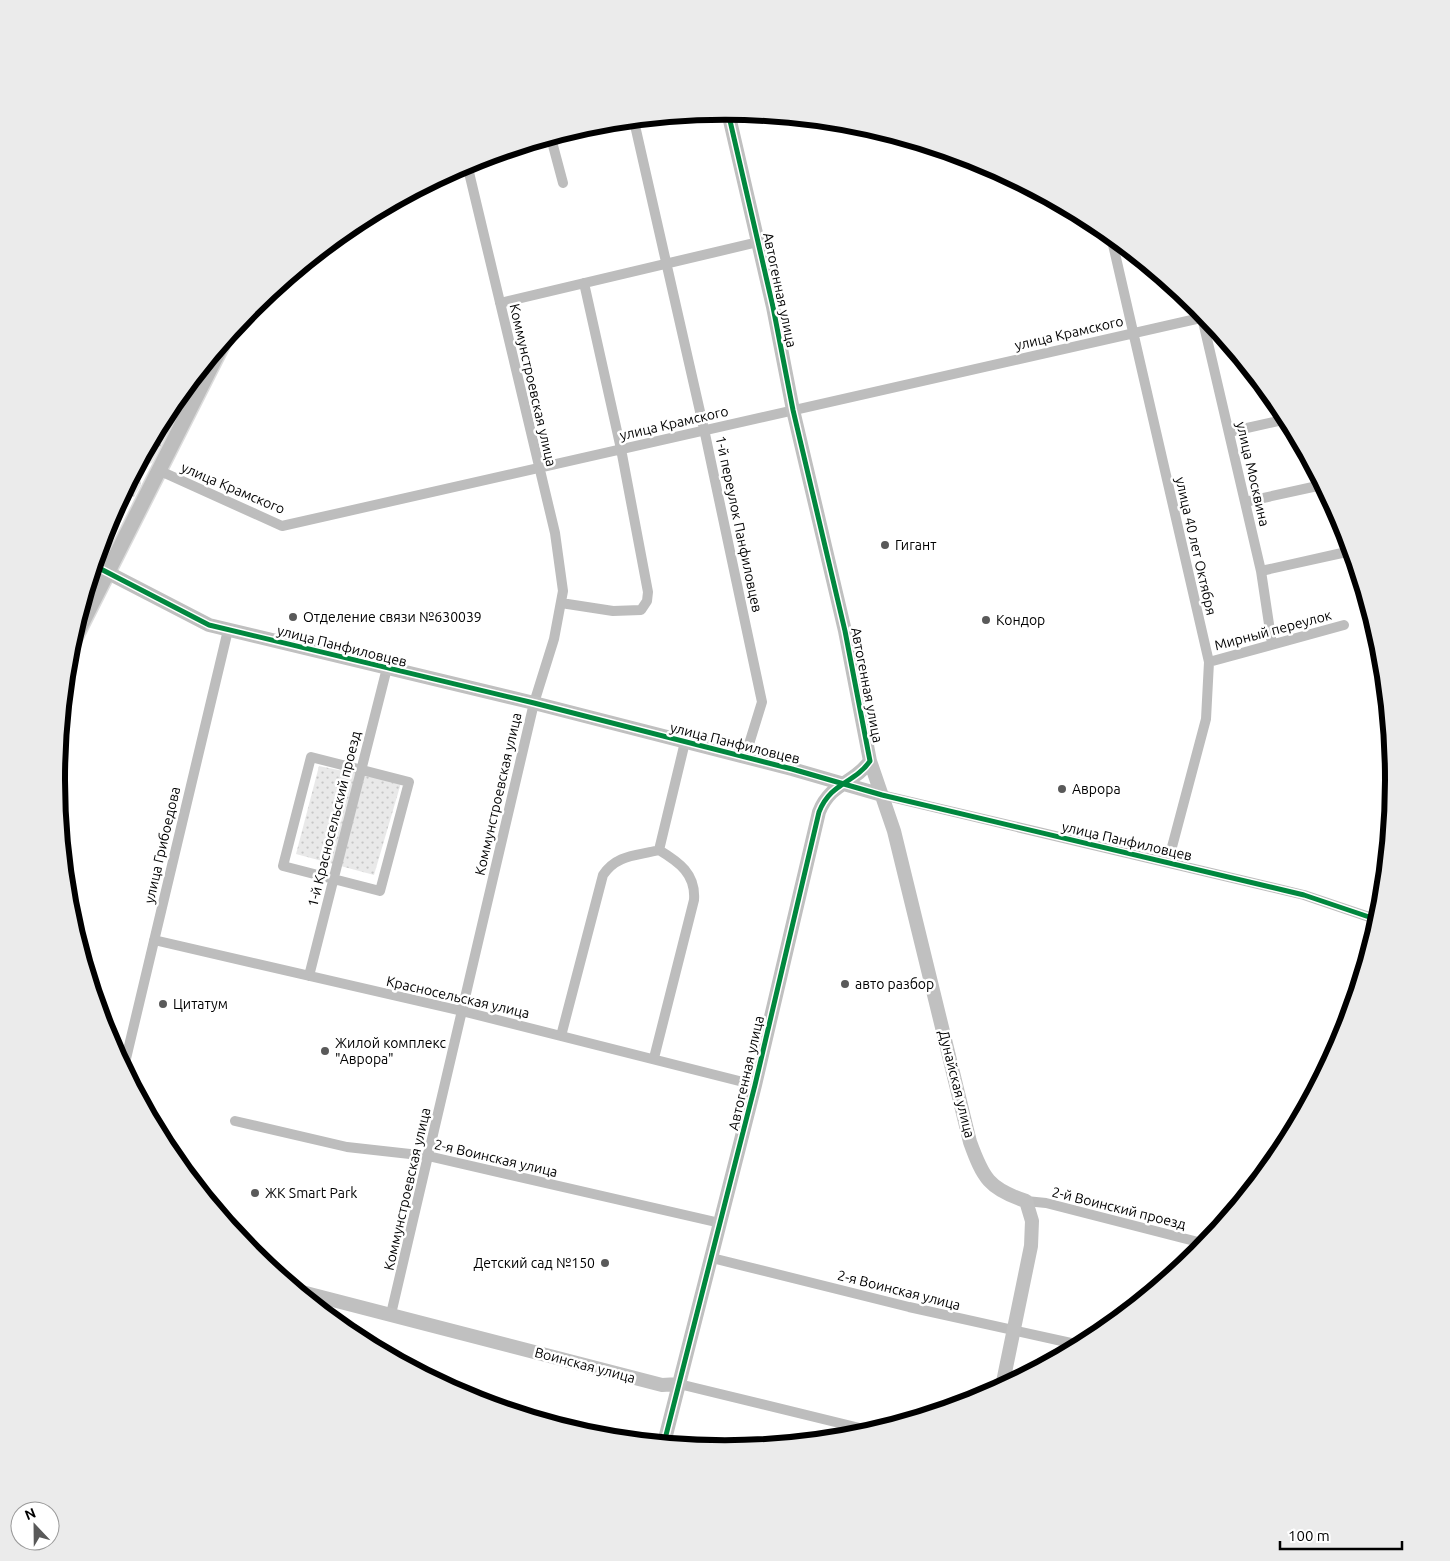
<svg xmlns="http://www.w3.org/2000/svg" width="1450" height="1561" viewBox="0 0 1450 1561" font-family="Ubuntu,sans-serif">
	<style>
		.forest { fill: url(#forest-firs) }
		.park { fill: url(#park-dots) }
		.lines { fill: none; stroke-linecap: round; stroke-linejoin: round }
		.primary-casing { stroke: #dbdbdb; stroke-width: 18 }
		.street { stroke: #bdbdbd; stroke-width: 10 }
		.secondary { stroke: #c0c0c0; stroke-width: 14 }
		.primary { stroke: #bdbdbd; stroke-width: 15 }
		.cycleway-casing { stroke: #fff; stroke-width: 8 }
		.cycleway { stroke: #00873e; stroke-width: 5 }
		.poi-dot { fill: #595959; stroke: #fff; stroke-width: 2 }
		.labels { text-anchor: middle; stroke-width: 5; stroke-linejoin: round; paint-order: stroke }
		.street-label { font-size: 14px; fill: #000; stroke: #fff }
		.poi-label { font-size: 14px; fill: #000; stroke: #fff; text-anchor: start }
		.rim { fill: none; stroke: #000; stroke-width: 6 }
	</style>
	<defs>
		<pattern id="forest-firs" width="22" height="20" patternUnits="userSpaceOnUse" patternTransform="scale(1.25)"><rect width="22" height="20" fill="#e9e9e9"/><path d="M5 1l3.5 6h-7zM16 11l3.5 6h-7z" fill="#c6c6c6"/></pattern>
		<pattern id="park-dots" width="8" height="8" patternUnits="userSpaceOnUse" patternTransform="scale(1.25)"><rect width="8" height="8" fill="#e9e9e9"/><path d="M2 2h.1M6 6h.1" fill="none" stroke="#c6c6c6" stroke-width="1.8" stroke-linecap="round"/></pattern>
	</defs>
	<rect width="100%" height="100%" fill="#fff"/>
	<path class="forest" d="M177,400l3,5 -4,13 -24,45 -6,2 -3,-7 26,-49z
		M138,466l3,19 -7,12 -7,-1 -3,11 -7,6 -2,-2z"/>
	<path class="park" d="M319,766l82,17 -27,92 -78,-21z"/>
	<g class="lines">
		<g class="primary-casing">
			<path id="primary" d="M70,647l152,-302"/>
		</g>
		<path class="street" d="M634,121l70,308 58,273 -17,55
			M551,138l12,45
			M1111,236l98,426 -3,57 -38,143
			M500,303l258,-61
			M1201,313l60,258 11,73
			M1229,432l58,-13
			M158,470l124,56 923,-209
			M1245,502l77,-17
			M1261,571l90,-20
			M561,603l52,8 28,-1 6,-9 1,-9 -27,-143 -37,-166
			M1209,662l135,-37
			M311,757l98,25 -29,109 -97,-25z
			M882,795l422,100 74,25
			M154,940l308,71 293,74
			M309,976l78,-308
			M561,1036l42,-161c14,-21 34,-19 56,-25l26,-108
			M654,1058l40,-158c2,-26 -15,-38 -35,-50
			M124,1067l104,-437
			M235,1121l112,26 81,9 292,67
			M1026,1201l20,2 160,41
			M712,1258l197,49 171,38
			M391,1314l143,-611 20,-64 9,-48 -8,-58 -88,-369
			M679,1384l193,47"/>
		<path class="secondary" d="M95,566l114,59 325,78 258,66 90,26
			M870,761l24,70 76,311c13,36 19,47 56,59l6,20 -1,25 -29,141
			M298,1291l364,94 17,-1
			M664,1443l91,-358 64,-273c12,-30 35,-28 51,-51l-25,-130 -52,-221 -20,-103 -45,-195"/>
		<use href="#primary" class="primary"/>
		<g class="cycleway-casing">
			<path id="cycleway" d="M95,566l114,59 325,78 258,66 90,26 422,100 74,25
				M664,1443l91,-358 64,-273c12,-30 35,-28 51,-51l-25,-130 -52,-221 -20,-103 -45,-195"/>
		</g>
		<use href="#cycleway" class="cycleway"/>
	</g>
	<g class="poi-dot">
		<circle cx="885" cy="545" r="5"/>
		<circle cx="293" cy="617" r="5"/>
		<circle cx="986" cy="620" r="5"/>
		<circle cx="1062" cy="789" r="5"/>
		<circle cx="845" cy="984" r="5"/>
		<circle cx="163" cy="1004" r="5"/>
		<circle cx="325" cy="1051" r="5"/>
		<circle cx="255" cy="1193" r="5"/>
		<circle cx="605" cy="1263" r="5"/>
	</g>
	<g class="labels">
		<g class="street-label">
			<text transform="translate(780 290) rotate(78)" y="5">Автогенная улица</text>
			<text transform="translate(1069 333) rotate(-13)" y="5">улица Крамского</text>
			<text transform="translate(533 385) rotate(77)" y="5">Коммунстроевская улица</text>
			<text transform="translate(674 423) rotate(-13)" y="5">улица Крамского</text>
			<text transform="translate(1253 474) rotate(77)" y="5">улица Москвина</text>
			<text transform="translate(233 488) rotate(23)" y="5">улица Крамского</text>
			<text transform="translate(739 524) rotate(78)" y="5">1-й переулок Панфиловцев</text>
			<text transform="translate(1196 546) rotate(77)" y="5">улица 40 лет Октября</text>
			<text transform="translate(1273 630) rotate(-15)" y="5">Мирный переулок</text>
			<text transform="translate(342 646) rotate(14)" y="5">улица Панфиловцев</text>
			<text transform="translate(867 685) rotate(79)" y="5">Автогенная улица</text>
			<text transform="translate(735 743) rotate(14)" y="5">улица Панфиловцев</text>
			<text transform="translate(498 794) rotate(-77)" y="5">Коммунстроевская улица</text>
			<text transform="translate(334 819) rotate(-76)" y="5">1-й Красносельский проезд</text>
			<text transform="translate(1127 841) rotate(13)" y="5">улица Панфиловцев</text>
			<text transform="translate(162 845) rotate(-77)" y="5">улица Грибоедова</text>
			<text transform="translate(458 997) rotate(13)" y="5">Красносельская улица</text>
			<text transform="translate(746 1073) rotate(-77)" y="5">Автогенная улица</text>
			<text transform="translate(957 1084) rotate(76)" y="5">Дунайская улица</text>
			<text transform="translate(496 1158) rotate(13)" y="5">2-я Воинская улица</text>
			<text transform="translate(407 1189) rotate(-77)" y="5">Коммунстроевская улица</text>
			<text transform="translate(1119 1208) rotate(14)" y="5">2-й Воинский проезд</text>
			<text transform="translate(899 1290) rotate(14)" y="5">2-я Воинская улица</text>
			<text transform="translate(585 1365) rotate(15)" y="5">Воинская улица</text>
		</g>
		<g class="poi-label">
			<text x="895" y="550">Гигант</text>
			<text x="303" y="622">Отделение связи №630039</text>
			<text x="996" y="625">Кондор</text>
			<text x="1072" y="794">Аврора</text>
			<text x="855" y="989">авто разбор</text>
			<text x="173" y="1009">Цитатум</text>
			<text x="335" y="1048">Жилой комплекс<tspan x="335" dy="16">"Аврора"</tspan></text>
			<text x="265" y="1198">ЖК Smart Park</text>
			<text x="595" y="1268" text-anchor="end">Детский сад №150</text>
		</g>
	</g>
	<path d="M0 0H1450V1561H0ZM65 780a660 660 0 1 1 1320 0a660 660 0 1 1-1320 0Z" fill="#ebebeb" fill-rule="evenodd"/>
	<path class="rim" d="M65 780a660 660 0 1 1 1320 0a660 660 0 1 1-1320 0Z"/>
	<g transform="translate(35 1526) rotate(338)"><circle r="24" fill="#ffffff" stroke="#999999"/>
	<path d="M0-4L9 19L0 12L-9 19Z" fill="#595959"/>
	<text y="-8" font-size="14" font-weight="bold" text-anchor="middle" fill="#000000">N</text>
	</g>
	<path d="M1280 1541v8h122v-8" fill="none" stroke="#000000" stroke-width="2.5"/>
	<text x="1288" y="1541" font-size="15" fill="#000000" stroke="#ffffff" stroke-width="4" paint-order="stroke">100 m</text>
</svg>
